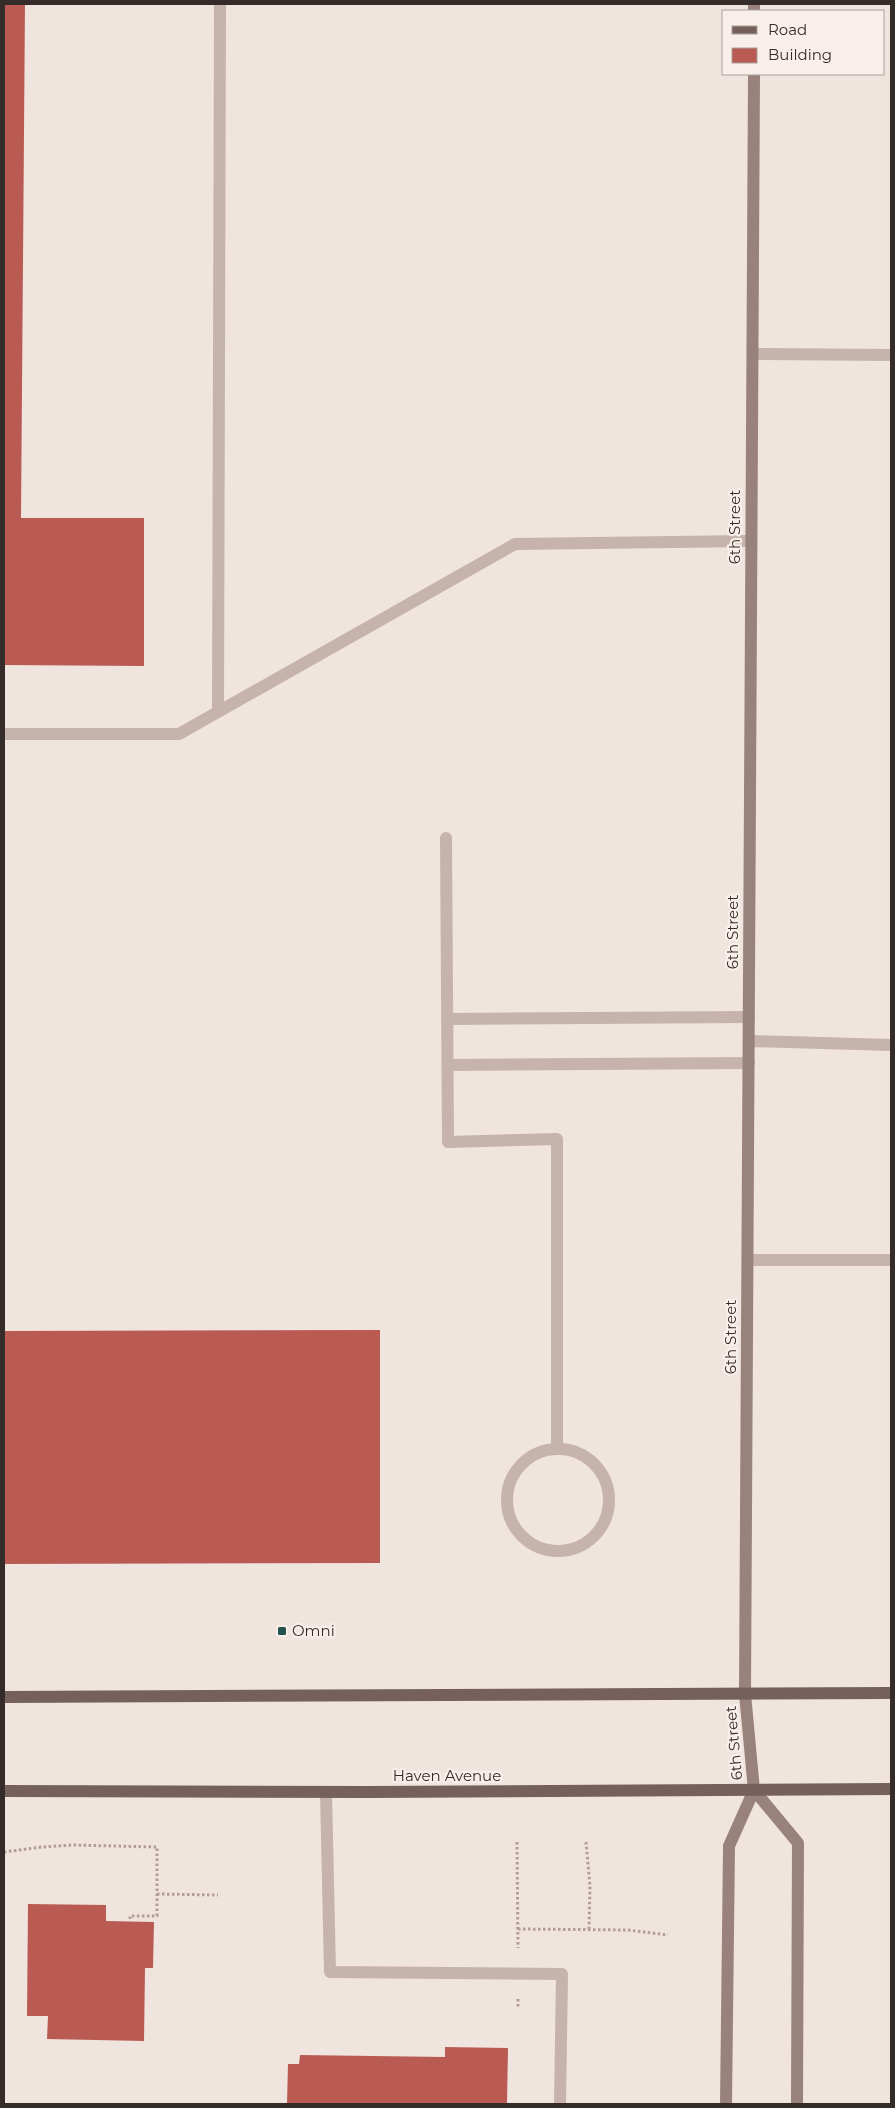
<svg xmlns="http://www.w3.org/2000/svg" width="895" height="2108" viewBox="0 0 895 2108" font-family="Montserrat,sans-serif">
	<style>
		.building { fill: #b95b53 }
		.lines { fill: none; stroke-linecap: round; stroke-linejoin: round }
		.path { stroke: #b29d95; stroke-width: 3; stroke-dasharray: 2.5 2.5; stroke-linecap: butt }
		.lane { stroke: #c6b3ab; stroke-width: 12 }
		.secondary { stroke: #9a827c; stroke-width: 12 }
		.primary { stroke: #75605c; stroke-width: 12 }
		.poi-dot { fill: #23524e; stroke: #f8efea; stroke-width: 2 }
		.labels { text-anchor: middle; stroke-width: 4.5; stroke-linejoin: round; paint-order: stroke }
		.street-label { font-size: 15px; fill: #352b29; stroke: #f8efea }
		.poi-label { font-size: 15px; fill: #352b29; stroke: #f8efea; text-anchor: start }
	</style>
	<rect width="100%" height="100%" fill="#f0e4de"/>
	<path class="building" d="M4,4h21l-4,514h123v148l-140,-1z
		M380,1330v233l-376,1v-233z
		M28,1904l78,1v16l48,1 -1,46h-8l-1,73 -97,-2 1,-23h-21z
		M445,2047l63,1 -1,56h-220l1,-40h11l1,-9 145,2z"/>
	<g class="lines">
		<path class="path" d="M517,1842l1,106
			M586,1842l4,44 -1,44
			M4,1852l38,-5 30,-2 85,2v69h-27v5
			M157,1894l61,1
			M518,1929l110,1 40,5
			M518,1999v10"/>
		<path class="lane" d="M753,354l138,1
			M218,712l2,-708
			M4,734h175l336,-190 236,-3
			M446,838l2,304 109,-3v309
			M448,1019l301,-2
			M749,1041l142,4
			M448,1065l301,-2
			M748,1260h143
			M507 1500a51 51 0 1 1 102 0a51 51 0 1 1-102 0Z
			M326,1792l4,180 232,2 -2,130"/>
		<path class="secondary" d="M754,11v-7
			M754,1790l44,53 -1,261
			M726,2104l3,-258 25,-56 -9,-96 9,-1620"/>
		<path class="primary" d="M4,1697l887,-4
			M4,1791l364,1 523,-3"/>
	</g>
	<rect class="poi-dot" x="277" y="1626" width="10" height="10" rx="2.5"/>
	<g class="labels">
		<g class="street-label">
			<text transform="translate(735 527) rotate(-90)" y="5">6th Street</text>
			<text transform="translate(733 932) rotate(-90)" y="5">6th Street</text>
			<text transform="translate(731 1337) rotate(-90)" y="5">6th Street</text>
			<text transform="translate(734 1743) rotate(-95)" y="5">6th Street</text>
			<text x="447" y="1781">Haven Avenue</text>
		</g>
		<g class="poi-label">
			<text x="292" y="1636">Omni</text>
		</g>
	</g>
	<rect width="895" height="2108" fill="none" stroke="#352b29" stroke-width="10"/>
	<rect x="722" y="10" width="162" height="65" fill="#f8efea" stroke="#aaa19d"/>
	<rect x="732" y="26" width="25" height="8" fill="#75605c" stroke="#aaa19d"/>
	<text x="768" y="35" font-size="15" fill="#352b29">Road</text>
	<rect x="732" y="48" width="25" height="15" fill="#b95b53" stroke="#aaa19d"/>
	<text x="768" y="60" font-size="15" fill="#352b29">Building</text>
</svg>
